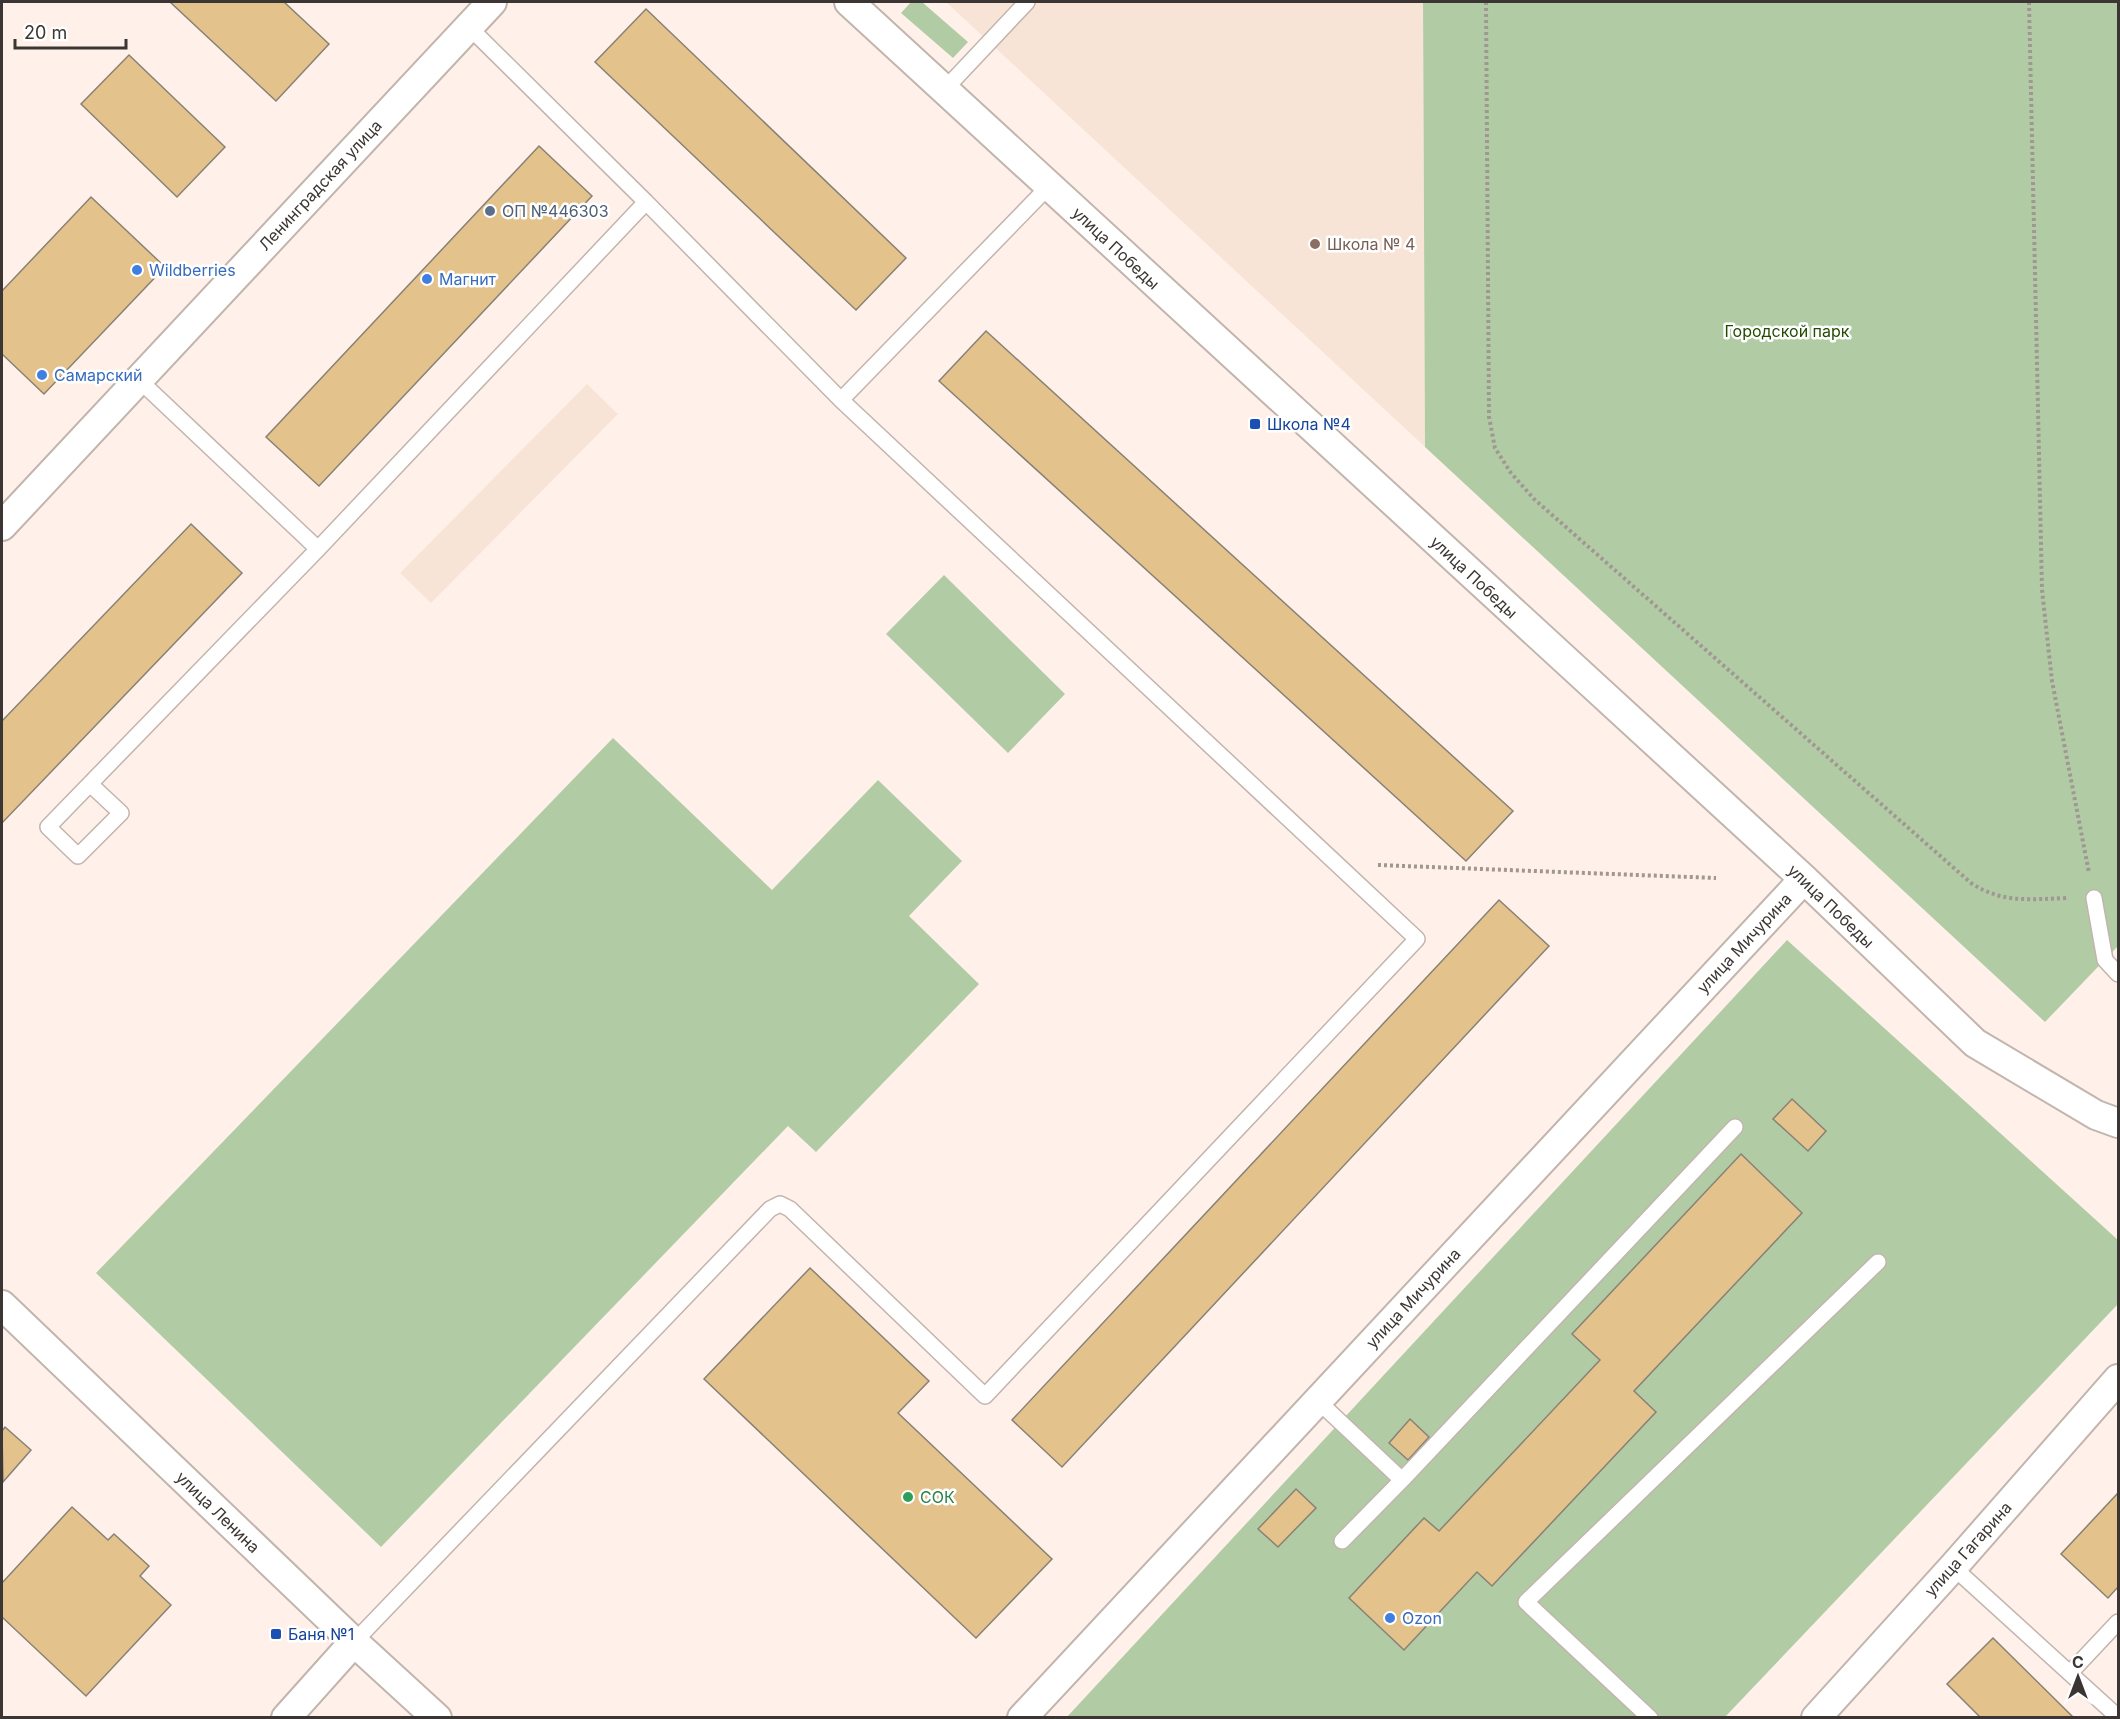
<svg xmlns="http://www.w3.org/2000/svg" width="2120" height="1719" viewBox="0 0 2120 1719" font-family="Inter,sans-serif">
	<style>
		.built { fill: #f8e4d7 }
		.green { fill: #b1cca5 }
		.building { fill: #e4c28c; stroke: #888176; stroke-width: 1.5 }
		.lines { fill: none; stroke-linecap: round; stroke-linejoin: round }
		.service-casing { stroke: #c1b5ad; stroke-width: 18 }
		.minor-casing { stroke: #c1b5ad; stroke-width: 32 }
		.path { stroke: #a19792; stroke-width: 4; stroke-dasharray: 3 3; stroke-linecap: butt }
		.service { stroke: #fff; stroke-width: 15 }
		.minor { stroke: #fff; stroke-width: 28 }
		.service-dot { fill: #5c6f8a; stroke: #fff; stroke-width: 2 }
		.education-dot { fill: #8d6e63; stroke: #fff; stroke-width: 2 }
		.shop-dot { fill: #3f7fe0; stroke: #fff; stroke-width: 2 }
		.transit-dot { fill: #1a4fb4; stroke: #fff; stroke-width: 2 }
		.leisure-dot { fill: #2e9e5b; stroke: #fff; stroke-width: 2 }
		.labels { text-anchor: middle; stroke-width: 5; stroke-linejoin: round; paint-order: stroke }
		.street-label { font-size: 16px; fill: #3b3633; stroke: #fff }
		.service-label { font-size: 16px; fill: #4e5e75; stroke: #fff; text-anchor: start }
		.education-label { font-size: 16px; fill: #785e54; stroke: #fff; text-anchor: start }
		.shop-label { font-size: 16px; fill: #366cbe; stroke: #fff; text-anchor: start }
		.park-label { font-size: 16px; fill: #214c00; stroke: #fff }
		.transit-label { font-size: 16px; fill: #164399; stroke: #fff; text-anchor: start }
		.leisure-label { font-size: 16px; fill: #27864d; stroke: #fff; text-anchor: start }
	</style>
	<rect width="100%" height="100%" fill="#fff1e9"/>
	<path class="built" d="M946,2h477l2,445 -436,-405z
		M587,384l31,30 -187,189 -31,-30z"/>
	<path class="green" d="M911,2h11l46,40 -15,16 -52,-45z
		M1423,2h695v944l-73,76 -620,-575z
		M944,575l121,119 -57,59 -122,-119z
		M613,738l159,152 106,-110 84,81 -53,55 70,68 -163,168 -28,-26 -407,421 -285,-274z
		M1787,940l331,300v64l-393,413 -659,1z"/>
	<path class="building" d="M170,2h114l45,42 -53,57z
		M646,9l260,249 -50,52 -261,-248z
		M129,55l96,92 -48,50 -96,-93z
		M539,146l53,50 -273,290 -53,-49z
		M91,197l74,70 -121,127 -42,-40v-63z
		M986,331l527,480 -47,50 -527,-480z
		M191,524l51,49 -240,250v-102z
		M1499,900l50,46 -487,521 -50,-47z
		M1792,1099l34,32 -18,20 -35,-32z
		M1741,1154l61,59 -168,178 22,21 -164,174 -15,-14 -73,78 -55,-52 75,-80 15,13 161,-171 -28,-26z
		M810,1268l119,113 -31,32 154,146 -76,79 -272,-259z
		M1410,1419l19,18 -21,23 -19,-17z
		M5,1427l26,23 -28,32 -1,-51z
		M1296,1489l20,19 -38,39 -20,-18z
		M2118,1493v94l-10,11 -47,-44z
		M72,1507l36,33 6,-6 35,32 -9,10 31,29 -85,91 -84,-79v-34z
		M1993,1638l81,80h-93l-34,-34z"/>
	<g class="lines">
		<g class="service-casing">
			<path id="service" d="M469,27l177,175
				M946,88l81,-86
				M138,379l180,170
				M841,400l208,-214
				M90,784l31,29 -43,43 -30,-29 270,-278 328,-347 195,198 576,539 -432,457 -195,-187 -10,-5 -10,5 -416,433
				M2094,898l11,62 13,14
				M1318,1401l84,79 -60,61
				M1402,1480l333,-353
				M1953,1567l165,150
				M2070,1673l48,-51
				M1650,1718l-124,-116 352,-340"/>
		</g>
		<g class="minor-casing">
			<path id="minor" d="M849,2l955,877 171,164 121,72 22,8
				M2,526l490,-524
				M2,1305l352,337 83,76
				M286,1718l68,-76
				M1022,1718l782,-839
				M1816,1718l137,-151 165,-188"/>
		</g>
		<path class="path" d="M1486,2l3,415 6,31 16,25 23,26 437,384c32,21 61,16 96,15
			M2029,2l13,588 10,91 37,192
			M1378,865l338,13"/>
		<use href="#service" class="service"/>
		<use href="#minor" class="minor"/>
	</g>
	<circle class="service-dot" cx="490" cy="211" r="6"/>
	<circle class="education-dot" cx="1315" cy="244" r="6"/>
	<g class="shop-dot">
		<circle cx="137" cy="270" r="6"/>
		<circle cx="427" cy="279" r="6"/>
		<circle cx="42" cy="375" r="6"/>
		<circle cx="1390" cy="1618" r="6"/>
	</g>
	<g class="transit-dot">
		<rect x="1249" y="418" width="12" height="12" rx="3"/>
		<rect x="270" y="1628" width="12" height="12" rx="3"/>
	</g>
	<circle class="leisure-dot" cx="908" cy="1497" r="6"/>
	<g class="labels">
		<g class="street-label">
			<text transform="translate(320 185) rotate(-47)" y="6">Ленинградская улица</text>
			<text transform="translate(1116 248) rotate(43)" y="6">улица Победы</text>
			<text transform="translate(1474 577) rotate(43)" y="6">улица Победы</text>
			<text transform="translate(1831 906) rotate(44)" y="6">улица Победы</text>
			<text transform="translate(1744 943) rotate(-47)" y="6">улица Мичурина</text>
			<text transform="translate(1413 1298) rotate(-47)" y="6">улица Мичурина</text>
			<text transform="translate(218 1512) rotate(44)" y="6">улица Ленина</text>
			<text transform="translate(1968 1549) rotate(-48)" y="6">улица Гагарина</text>
		</g>
		<g class="service-label">
			<text x="502" y="217">ОП №446303</text>
		</g>
		<g class="education-label">
			<text x="1327" y="250">Школа № 4</text>
		</g>
		<g class="shop-label">
			<text x="149" y="276">Wildberries</text>
			<text x="439" y="285">Магнит</text>
			<text x="54" y="381">Самарский</text>
			<text x="1402" y="1624">Ozon</text>
		</g>
		<g class="park-label">
			<text x="1787" y="337">Городской парк</text>
		</g>
		<g class="transit-label">
			<text x="1267" y="430">Школа №4</text>
			<text x="288" y="1640">Баня №1</text>
		</g>
		<g class="leisure-label">
			<text x="920" y="1503">СОК</text>
		</g>
	</g>
	<rect width="2120" height="1719" fill="none" stroke="#3b3633" stroke-width="6"/>
	<g transform="translate(2078 1677)" stroke="#ffffff" stroke-width="4.5" paint-order="stroke">
	<path d="M0-4.5L10 22L0 15L-10 22Z" fill="#3b3633"/>
	<text y="-9" font-size="16" font-weight="bold" text-anchor="middle" fill="#3b3633">С</text>
	</g>
	<path d="M15 39v9h111v-9" fill="none" stroke="#3b3633" stroke-width="3"/>
	<text x="24" y="39" font-size="18" fill="#3b3633" stroke="#ffffff" stroke-width="4.5" paint-order="stroke">20 m</text>
</svg>
